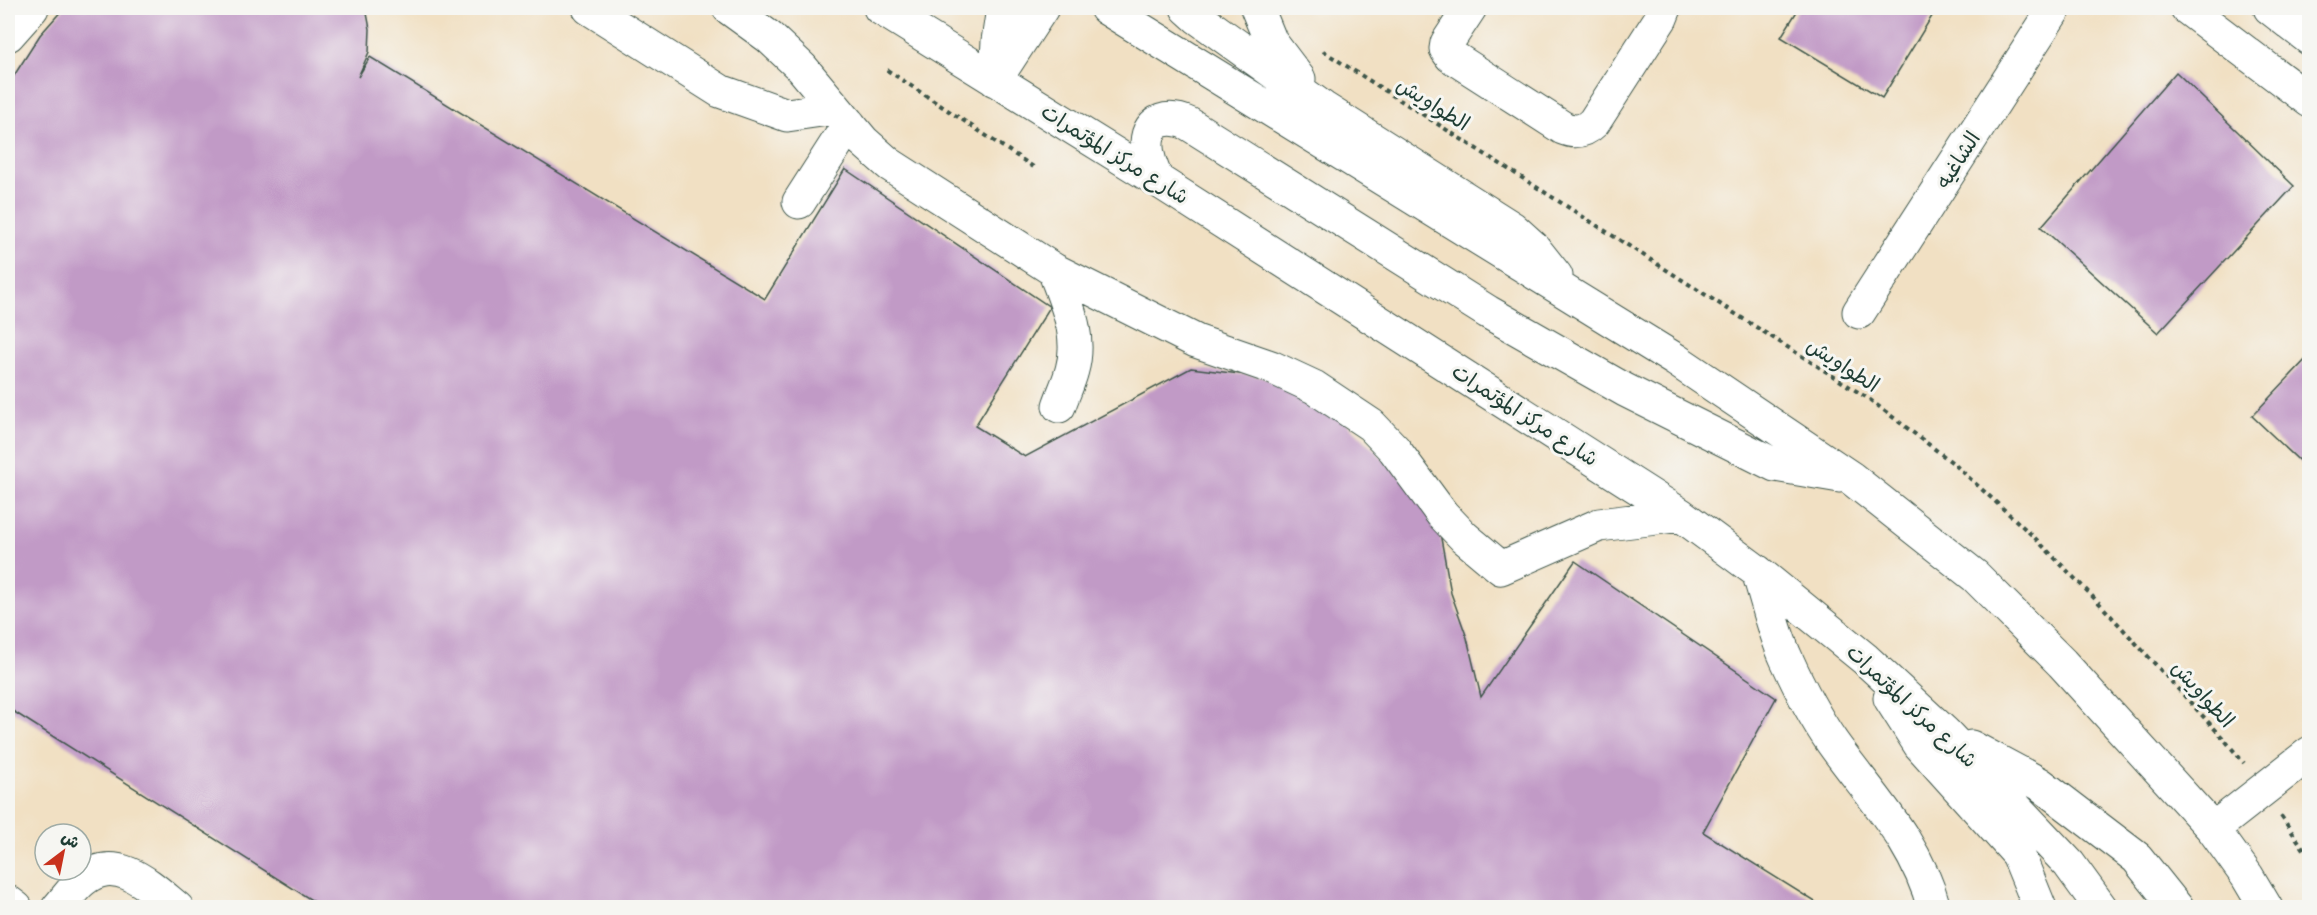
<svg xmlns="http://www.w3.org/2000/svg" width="2317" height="915" viewBox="0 0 2317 915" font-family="'Indie Flower','Playpen Sans Arabic',sans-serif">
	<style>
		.building { fill: #c19ac6 }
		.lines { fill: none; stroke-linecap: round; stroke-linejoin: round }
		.minor-casing { stroke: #3e5549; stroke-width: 35 }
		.path { stroke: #3e5549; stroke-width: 4; stroke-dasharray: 4.5 4.5; stroke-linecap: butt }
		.minor { stroke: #fff; stroke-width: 33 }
		.labels { text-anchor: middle; stroke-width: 6; stroke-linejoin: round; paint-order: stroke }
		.street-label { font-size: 21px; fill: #1f3d34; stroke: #f6f6f2 }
	</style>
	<rect width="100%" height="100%" fill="#f6f6f2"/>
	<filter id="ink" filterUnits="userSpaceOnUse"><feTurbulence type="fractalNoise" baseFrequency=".0167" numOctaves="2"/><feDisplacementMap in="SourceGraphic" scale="12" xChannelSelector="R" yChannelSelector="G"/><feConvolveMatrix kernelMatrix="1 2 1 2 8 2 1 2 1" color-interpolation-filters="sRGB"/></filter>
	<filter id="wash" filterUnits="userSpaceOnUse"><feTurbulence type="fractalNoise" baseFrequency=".008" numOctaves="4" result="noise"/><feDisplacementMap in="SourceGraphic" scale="24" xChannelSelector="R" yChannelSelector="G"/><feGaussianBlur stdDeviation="1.35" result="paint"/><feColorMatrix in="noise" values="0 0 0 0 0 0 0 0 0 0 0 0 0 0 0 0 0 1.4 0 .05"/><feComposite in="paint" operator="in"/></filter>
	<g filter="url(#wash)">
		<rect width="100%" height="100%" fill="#f1e0c3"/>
		<g id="blocks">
			<path class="building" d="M64,8h302l4,21 -1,23 -11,25 12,-20 395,242 80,-130 205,138 -75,119 50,31 166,-89 73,9 73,36 99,98 15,82 16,45 14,59 94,-136 201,137 -73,134 122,76h-1501l-316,-200v-623l32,-50z
				M1799,8h138l-55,90 -101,-61z
				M2176,72l118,114 -136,147 -117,-106z
				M2310,355v116l-58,-55z"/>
		</g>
	</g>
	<g filter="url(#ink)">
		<use href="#blocks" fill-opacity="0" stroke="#3e5549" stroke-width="1.5"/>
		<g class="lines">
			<g class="minor-casing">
				<path id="minor" d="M589,8l131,83 67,24 48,-7
					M729,8l40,29 33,31 61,73 26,23 165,106 142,71 75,26 43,20 57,38 23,24 48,65 22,23 37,31 98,-43 82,-10
					M880,8l277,172 524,335 77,57 107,87 80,74 124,131 32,44
					M1106,8l570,352 175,118 124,98 87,87 151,166 34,47 19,32
					M1187,8l10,9 126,91 189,120 21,19 23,29
					M1257,8l14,34 28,37
					M1470,8l-23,35 -1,6 5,7 112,72c12,5 21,4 31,-6l67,-104 4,-10
					M2187,8l123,93
					M2270,8l40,31
					M8,35l24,-27
					M996,77l2,-36 5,-33
					M995,80l47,-72
					M1157,180c-5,-11 -11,-24 -10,-37 1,-25 23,-28 42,-19l299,188 137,78 150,75 65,11
					M799,202l50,-78
					M1054,270c12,33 28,65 18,100 -3,12 -9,24 -13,36
					M1859,312l196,-304
					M1758,572c9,27 16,60 28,86 13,29 28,58 46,84 39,55 84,98 102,166
					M1890,698l30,47 98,109 22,54
					M1971,747l69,37 97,74 40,50
					M2213,829l97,-76
					M8,902l8,6
					M58,908c8,-9 16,-21 25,-28 34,-28 68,7 94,28"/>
			</g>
			<path class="path" d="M1323,51l546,348 84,64 80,73 66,67 124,135 21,25
				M887,70l148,98
				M2281,816l29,42"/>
			<use href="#minor" class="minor"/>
		</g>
	</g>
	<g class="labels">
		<g class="street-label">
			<text transform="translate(1433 104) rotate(32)" y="7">الطواويش</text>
			<text transform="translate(1115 154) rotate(32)" y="7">شارع مركز المؤتمرات</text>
			<text transform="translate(1958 160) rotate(-57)" y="7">الشاغيه</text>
			<text transform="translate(1843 365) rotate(33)" y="7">الطواويش</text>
			<text transform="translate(1525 415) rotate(33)" y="7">شارع مركز المؤتمرات</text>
			<text transform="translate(2203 694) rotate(48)" y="7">الطواويش</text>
			<text transform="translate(1912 706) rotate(43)" y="7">شارع مركز المؤتمرات</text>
		</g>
	</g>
	<rect width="2317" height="915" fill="none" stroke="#f6f6f2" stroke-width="30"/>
	<g transform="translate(63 852) rotate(32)"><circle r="28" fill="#f6f6f2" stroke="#a0aca6" stroke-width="1.5"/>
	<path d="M0-4.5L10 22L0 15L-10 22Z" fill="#c8321e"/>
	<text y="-9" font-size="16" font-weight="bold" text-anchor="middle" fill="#1f3d34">ش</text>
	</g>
</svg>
